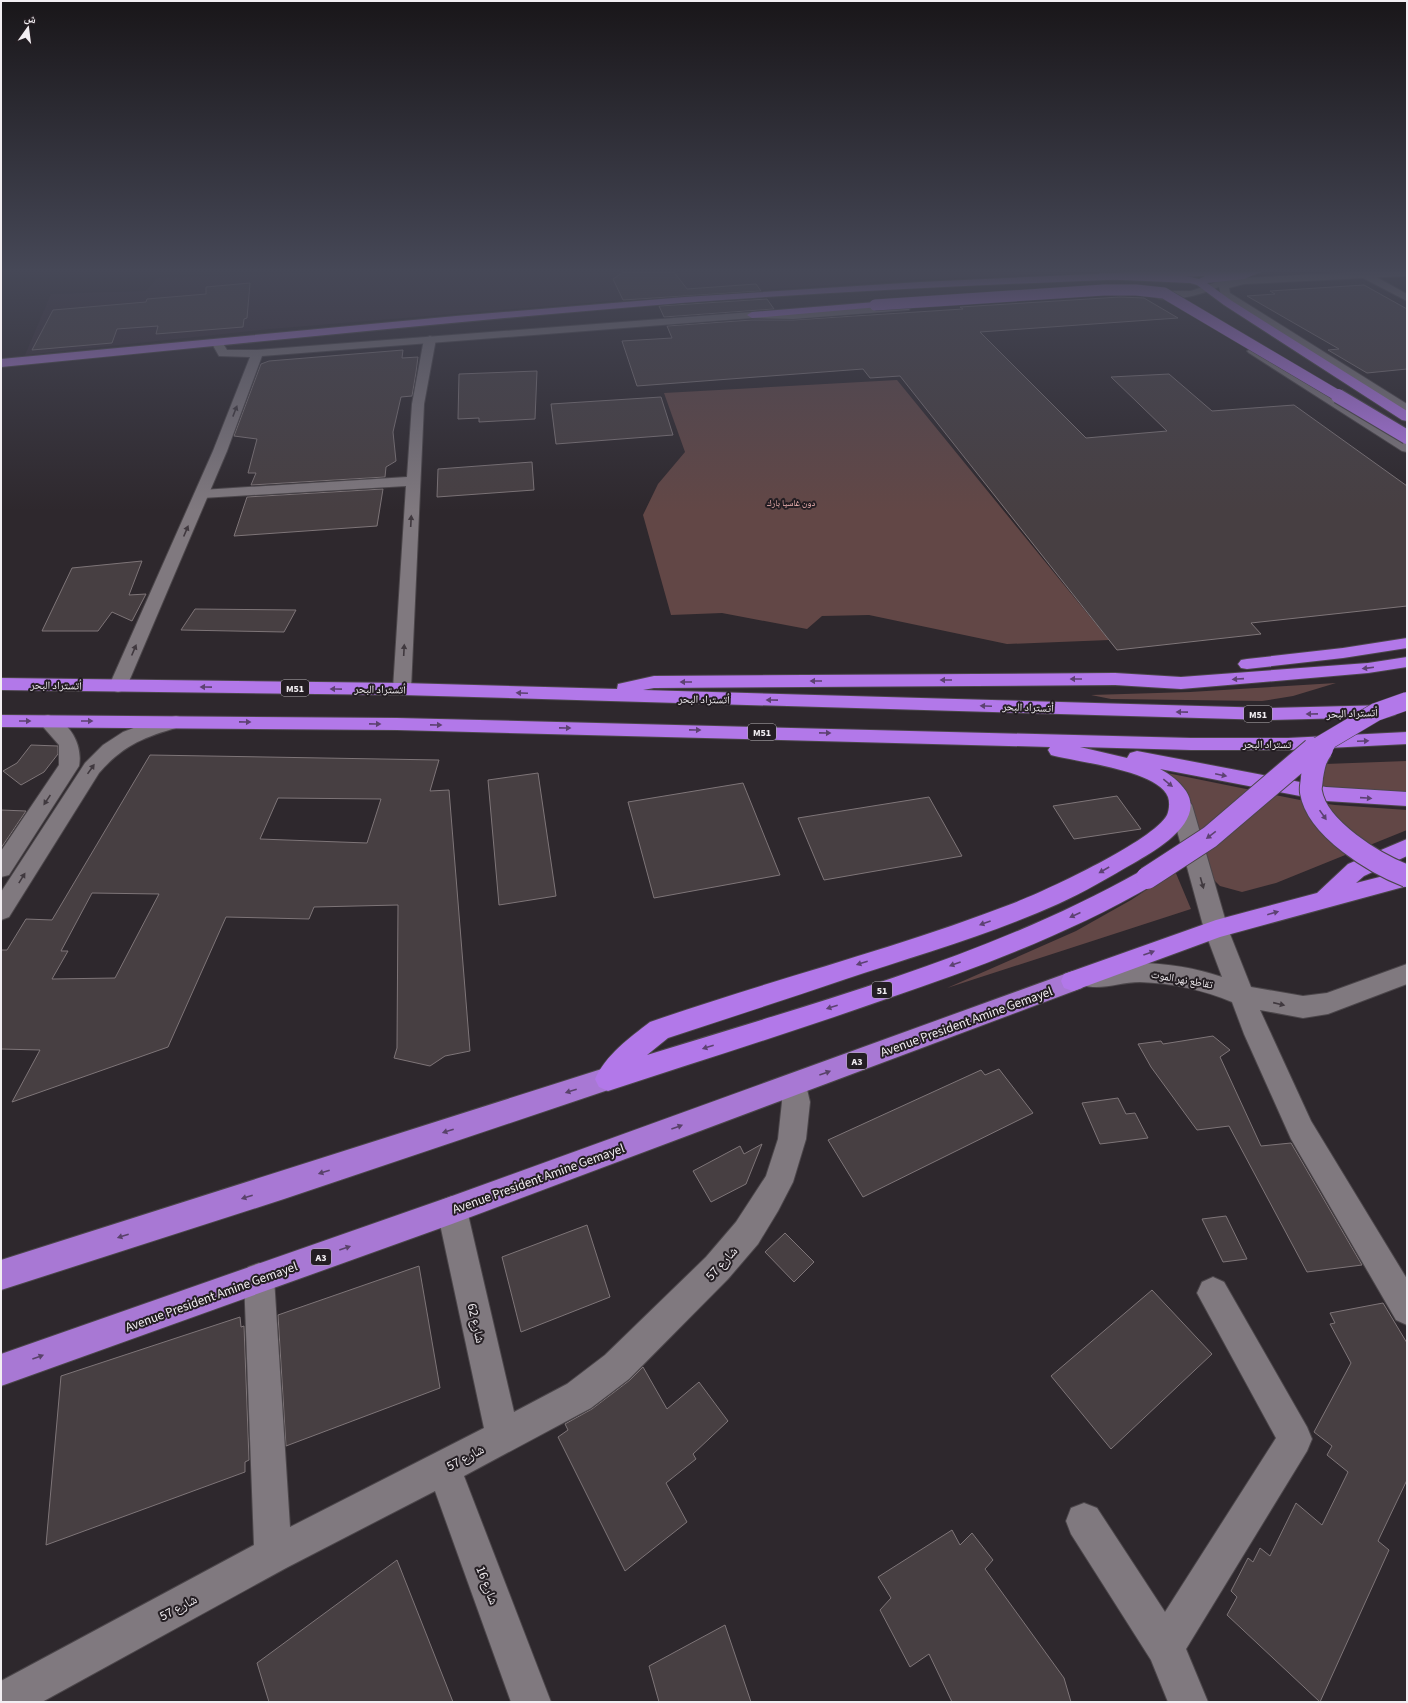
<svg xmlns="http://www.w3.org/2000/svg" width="1408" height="1703" viewBox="0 0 1408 1703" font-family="'Source Sans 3','Noto Naskh Arabic',sans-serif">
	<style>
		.built { fill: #392e38 }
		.green { fill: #624746 }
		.building { fill: #473f42; stroke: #7e7578; fill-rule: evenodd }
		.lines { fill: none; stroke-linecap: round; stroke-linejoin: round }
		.minor-casing { stroke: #4b464a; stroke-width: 2 }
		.tertiary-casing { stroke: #4b464a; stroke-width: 2 }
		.trunk-casing { stroke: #4b464a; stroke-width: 2 }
		.motorway-casing { stroke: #4b464a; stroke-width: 2 }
		.minor { fill: #80797f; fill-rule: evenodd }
		.tertiary { fill: #80797f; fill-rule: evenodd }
		.trunk { fill: #a878d4; fill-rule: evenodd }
		.motorway { fill: #b278e9; fill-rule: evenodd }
		.motorway-bridge-far3-casing { stroke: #4b464a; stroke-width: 12; stroke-linecap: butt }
		.motorway-bridge-far2-casing { stroke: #4b464a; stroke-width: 16; stroke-linecap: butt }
		.motorway-bridge-far1-casing { stroke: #4b464a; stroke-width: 19; stroke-linecap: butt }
		.motorway-bridge-casing { stroke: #4b464a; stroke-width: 24; stroke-linecap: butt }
		.motorway-bridge-far3 { stroke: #b278e9; stroke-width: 11 }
		.motorway-bridge-far2 { stroke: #b278e9; stroke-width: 14 }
		.motorway-bridge-far1 { stroke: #b278e9; stroke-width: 18 }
		.motorway-bridge { stroke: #b278e9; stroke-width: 22 }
		.oneway { fill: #40393f }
		.oneway2 { fill: #5d4272 }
		.oneway3 { fill: #59426a }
		.labels { text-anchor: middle; stroke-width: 4; stroke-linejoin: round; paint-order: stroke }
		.far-park-label { font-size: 9px; fill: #f9b9b8; stroke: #241e23 }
		.shield { fill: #241e23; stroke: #b4b0b4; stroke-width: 1 }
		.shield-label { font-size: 10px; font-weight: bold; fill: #f2eef2 }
		.street-label { font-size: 11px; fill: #f2eef2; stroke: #241e23 }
		.near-street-label { font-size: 13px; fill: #f2eef2; stroke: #241e23 }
	</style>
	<rect width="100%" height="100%" fill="#2e282d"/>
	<path class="built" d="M320,272h813l-235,8 -275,20 -353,29 -245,26 26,-61 95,-3 11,-13z"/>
	<path class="green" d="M897,380l212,260 -102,4 -138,-29 -47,1 -15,13 -85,-16 -51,2 -28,-100 15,-31 27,-32 -21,-59z
		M1336,683l-43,13 -31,5 -151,-2 -20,-4 99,-3z
		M1407,761v31l-62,-2 -22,-4 -2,-5 4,-17z
		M1167,773l138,28 30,4 72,5v20l-131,53 -34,9 -22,-6 -6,-6 -31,-93z
		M1175,871l16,38 -244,79 129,-57 55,-31z"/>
	<path class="building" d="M624,272h50l13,17 69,-5 5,7 -138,9 -10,-21z
		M250,283l-3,35 -3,1 -1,8 -87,7 2,-8 -41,3 -5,14 -80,7 21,-40 93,-8 1,-3 59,-5v-7z
		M1364,285l43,24v60l-40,4 -39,-23 11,-1 -92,-53 28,-2 -5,-3z
		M1120,297l24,1 34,20 -198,14 106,106 81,-7 -56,-54 58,-3 43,37 82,-6 113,81v120l-156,17 10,11 -144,16 -217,-274 -30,2 -7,-9 -226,17 -15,-45 50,-3 -5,-12 85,-6h41l170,-11 -3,-2z
		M767,299l7,10 -110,8 -5,-11z
		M403,350l-1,8 16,-1 -2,15 -4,24 -11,1 -8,35 3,29 -10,6 -1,10 -134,8 5,-12h-8l9,-34 -23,-3 27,-72 8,-3z
		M537,371l-2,48 -56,3v-4l-21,1 1,-45z
		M661,397l12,38 -117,9 -5,-40z
		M532,462l2,28 -97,7 1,-28z
		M383,489l-6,37 -143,10 13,-39z
		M142,561l-13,34 17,-1 -14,27 -20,-9 -14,19h-56l30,-63z
		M195,609l101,1 -12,22 -103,-2z
		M31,745l27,1v8l-14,18 -23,13 -18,-14 14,-8z
		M150,755l289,5 -9,31 19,-1 21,261 -25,5 -15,10 -36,-8 3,-10 1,-143 -84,2 -5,12 -83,-2 -58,130 -156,55 28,-52 -39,-1v-99h6l19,-31 26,1zM278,798l103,1 -14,44 -107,-4zM92,893l67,1 -44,84 -63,1 16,-28h-7z
		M538,773l18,123 -57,9 -11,-125z
		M743,783l37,92 -126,23 -26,-96z
		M1117,796l24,33 -67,10 -21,-33z
		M929,797l33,59 -138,24 -26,-62z
		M1,810l25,1 -25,37z
		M1213,1036l17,14 -10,7 41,89 30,-3 71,122 -55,7 -78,-146 -32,4 -46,-63 -13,-23 23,-3 2,3z
		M999,1069l34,44 -170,84 -35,-57 153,-70 4,5z
		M1118,1098l8,16 9,-1 13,25 -48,6 -18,-41z
		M762,1144l-16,40 -35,18 -18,-31 47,-25 4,8z
		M1226,1216l21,43 -24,3 -21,-43z
		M587,1225l23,72 -89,35 -19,-75z
		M785,1233l29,29 -20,20 -29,-30z
		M419,1266l21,122 -154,58 -8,-131z
		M1152,1290l60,64 -101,95 -60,-73z
		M1383,1303l24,40v137l-29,61 11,9 -69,152 -93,-87 10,-18 -6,-6 17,-33 5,4 7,-14 10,8 26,-53 26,22 26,-53 -21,-17 5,-9 -18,-14 37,-69 -21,-39 5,-1 -5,-10z
		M240,1317l1,10 3,-1 5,134 -4,2v10l-199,73 15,-169z
		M643,1367l24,42 32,-27 29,39 -35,33 3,5 -30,24 21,39 -62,49 -67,-134 10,-7 -3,-6 27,-15 38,-29z
		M952,1530l8,15 12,-12 21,27 -8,9 79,109 7,24h-119l-23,-48 -19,13 -30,-57 11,-12 -13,-21z
		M397,1560l56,142h-184l-12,-39z
		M725,1625l26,77h-92l-10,-36z"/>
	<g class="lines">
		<g class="minor-casing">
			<path id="minor" d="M1363,272l6,1 38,21v7l-46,-24 -1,-2z
				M430,336l6,3 -12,65 -13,285 -2,4 -7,2 -7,-2 -2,-4 13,-203 -204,12 -5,-1 -2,-3 2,-3 5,-1 205,-13 5,-73 12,-65z
				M793,1073l9,4 4,8 4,17 -4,37 -13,43 -15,29 -20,33 -30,35 -99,100 -38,29 -127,68 87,226h-40l-76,-211 -149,77 -244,134h-41v-21l253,-136 -10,-267 4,-11 11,-4 11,4 4,11 16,249 194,-99 -47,-218 5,-10 10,-4 10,4 5,10 47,202 53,-28 38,-29 101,-98 30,-35 30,-46 12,-37 4,-37 -2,-17 4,-8z
				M1213,1277l11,5 83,145 5,12 -5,12 -121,198 22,53h-40l-17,-42 -80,-126 -5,-13 5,-13 13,-5 13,5 68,104 111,-174 -79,-145 5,-11z"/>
		</g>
		<g class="tertiary-casing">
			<path id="tertiary" d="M1357,272h50v4l-163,8 -15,4 1,5 177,111v10l-5,-1 -181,-117 -2,-9c-13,6 -57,20 -68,7l5,-3h35l34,-12z
				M905,305l4,1 1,2 -1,2 -116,9 -41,-1 -490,38 -35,95 -100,235 -2,4 -7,2 -7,-2 -2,-4 104,-235 37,-94 -31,-1 -8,-14 2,-2h8l6,10h30l495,-38 41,1z
				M1253,348l154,94v10l-5,-1 -153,-98 -2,-2z
				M48,715c22,6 35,30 31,51l-70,109 -8,2v-26l58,-86v-20l-21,-24 3,-4z
				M176,716l7,2 3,4 -3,4c-36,10 -59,18 -84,47l-90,144 -8,3v-28l84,-129 18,-18 20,-13 21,-8z
				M1181,798l7,2 4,5 36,124 23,58 52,9 24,-3 80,-29v20l-79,30 -25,4 -43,-8 51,111 96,158v46l-11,-5 -105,-181 -47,-105 -12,-32c-28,-12 -61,-19 -92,-20 -20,0 -39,9 -58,3l-3,-7 3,-7c42,-14 99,-8 140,6l-18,-48 -34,-124 4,-5z"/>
		</g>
		<g class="trunk-casing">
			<path id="trunk" d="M1137,272h101l-5,3c-184,7 -368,14 -552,28 -227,18 -453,42 -680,64v-8l455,-43 229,-19 235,-15z
				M1073,971l9,3 3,7 -3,7 -630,236 -451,162v-32l451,-158z
				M608,1067l9,4 4,8 -4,8 -333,112 -283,91v-30z"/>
		</g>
		<g class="motorway-casing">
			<path id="motorway" d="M1245,272h16l-17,7 -37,4 25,18 175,110v10l-5,-1 -178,-115 -27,-20 -7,-2 -90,-4 -5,-3 5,-3 91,4 8,2 6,-3z
				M875,302l5,3 -1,2 -127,11 -5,-3 5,-3z
				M1407,638v10l-64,10 -96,11 -6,-1 -3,-4 3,-4 6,-1 96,-11z
				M1407,657v10l-39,6 -187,16 -66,-4 -461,3 -11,2 627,18 118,-3 7,2 3,4 -3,4 -7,2 -118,3 -868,-25 -401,-5v-12l401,5 215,6 1,-5 36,-8 461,-3 66,4 187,-14z
				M1,715l396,3 794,20h97l119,-6v12l-119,6h-97l-111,-3 47,11 3,-5 7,-2 189,36 81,5v14l-81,-5 -166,-32c11,6 19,12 26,22 20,31 -31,60 -52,72 -25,14 -49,29 -76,41 -69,31 -143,52 -215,76 -59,20 -117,39 -175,58l-21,17c166,-52 339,-97 492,-183l8,-2 8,2 3,6 -3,6c-84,49 -175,83 -266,114 -93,33 -187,62 -281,93l-9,-4 -4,-8c11,-24 34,-41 55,-57 120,-42 245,-73 364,-119 31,-12 139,-62 153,-88 2,-5 3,-12 1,-18 -10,-27 -92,-35 -117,-42l-3,-5 2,-3 -653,-17 -396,-3z
				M1407,839v17l-43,20 -8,7 51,-13v16l-187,51 -147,54 -9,-3 -3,-7 3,-7 152,-54 101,-27 31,-29z"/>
		</g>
		<use href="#minor" class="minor"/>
		<use href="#tertiary" class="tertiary"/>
		<use href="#trunk" class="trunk"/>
		<use href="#motorway" class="motorway"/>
		<g class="motorway-bridge-far3-casing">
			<path id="motorway-bridge-far3" d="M875,305l229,-15h32l28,3 176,104"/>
		</g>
		<g class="motorway-bridge-far2-casing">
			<path id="motorway-bridge-far2" d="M1338,396l69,41"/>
		</g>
		<g class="motorway-bridge-far1-casing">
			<path id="motorway-bridge-far1" d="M1312,750l64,-38 31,-11
				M1321,750l6,-7"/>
		</g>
		<g class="motorway-bridge-casing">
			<path id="motorway-bridge" d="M1322,749c-7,10 -8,16 -10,28 0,5 -2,11 -1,15 6,37 65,72 96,84
				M1147,878l63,-41 103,-88"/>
		</g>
		<use href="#motorway-bridge-far3" class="motorway-bridge-far3"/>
		<use href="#motorway-bridge-far2" class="motorway-bridge-far2"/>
		<use href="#motorway-bridge-far1" class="motorway-bridge-far1"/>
		<use href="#motorway-bridge" class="motorway-bridge"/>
	</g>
	<defs><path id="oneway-solid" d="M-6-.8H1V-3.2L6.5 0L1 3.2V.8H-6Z"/></defs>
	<g class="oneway">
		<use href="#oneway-solid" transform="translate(235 411) rotate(-69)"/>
		<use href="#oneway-solid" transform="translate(411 521) rotate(-87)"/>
		<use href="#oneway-solid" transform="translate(186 531) rotate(-67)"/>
		<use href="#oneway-solid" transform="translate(134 650) rotate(-67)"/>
		<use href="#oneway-solid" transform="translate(404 650) rotate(-87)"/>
		<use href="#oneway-solid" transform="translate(91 769) rotate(-55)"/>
		<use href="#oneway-solid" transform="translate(47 800) rotate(124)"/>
		<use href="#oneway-solid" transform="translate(22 878) rotate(-58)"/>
		<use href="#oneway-solid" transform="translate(1202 883) rotate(74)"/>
		<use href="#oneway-solid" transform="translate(1279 1004) rotate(13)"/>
	</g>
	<g class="oneway2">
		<use href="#oneway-solid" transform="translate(1368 668) rotate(173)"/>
		<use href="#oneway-solid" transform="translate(1076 679) rotate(-180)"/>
		<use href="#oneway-solid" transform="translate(1238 679) rotate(176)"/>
		<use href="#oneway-solid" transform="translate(946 680) rotate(180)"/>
		<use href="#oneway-solid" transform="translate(816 681) rotate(180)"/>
		<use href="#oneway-solid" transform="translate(686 682) rotate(180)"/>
		<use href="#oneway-solid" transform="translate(206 687) rotate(-179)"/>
		<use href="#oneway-solid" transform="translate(336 689) rotate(-179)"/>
		<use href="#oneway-solid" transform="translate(522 693) rotate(-178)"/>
		<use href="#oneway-solid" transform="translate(772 700) rotate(-179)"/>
		<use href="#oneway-solid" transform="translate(986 706) rotate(-178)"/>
		<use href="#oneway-solid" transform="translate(1182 712) rotate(-179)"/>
		<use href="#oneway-solid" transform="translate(1312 714) rotate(179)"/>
		<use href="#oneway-solid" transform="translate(25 721)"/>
		<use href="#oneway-solid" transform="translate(87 721)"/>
		<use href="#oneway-solid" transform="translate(245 722) rotate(1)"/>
		<use href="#oneway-solid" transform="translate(375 724) rotate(1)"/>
		<use href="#oneway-solid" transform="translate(436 725) rotate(1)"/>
		<use href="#oneway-solid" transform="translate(565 728) rotate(1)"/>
		<use href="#oneway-solid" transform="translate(695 730) rotate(1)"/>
		<use href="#oneway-solid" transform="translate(825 733) rotate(1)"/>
		<use href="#oneway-solid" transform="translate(1363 741) rotate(-3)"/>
		<use href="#oneway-solid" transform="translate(1221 775) rotate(12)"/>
		<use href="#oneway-solid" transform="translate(1168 783) rotate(39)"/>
		<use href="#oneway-solid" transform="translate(1366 798) rotate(4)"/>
		<use href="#oneway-solid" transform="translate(1323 815) rotate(55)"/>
		<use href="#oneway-solid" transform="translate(1211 835) rotate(143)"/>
		<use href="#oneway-solid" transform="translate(1104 870) rotate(150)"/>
		<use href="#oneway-solid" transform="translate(1273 913) rotate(-16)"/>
		<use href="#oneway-solid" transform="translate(1075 915) rotate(155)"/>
		<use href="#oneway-solid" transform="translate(985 923) rotate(160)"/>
		<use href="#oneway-solid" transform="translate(1149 953) rotate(-20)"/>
		<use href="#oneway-solid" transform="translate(862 963) rotate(162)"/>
		<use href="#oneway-solid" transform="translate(955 964) rotate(160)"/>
		<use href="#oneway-solid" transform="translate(832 1007) rotate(162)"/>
		<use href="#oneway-solid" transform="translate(708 1047) rotate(162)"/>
	</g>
	<g class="oneway3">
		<use href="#oneway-solid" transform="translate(825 1073) rotate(-20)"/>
		<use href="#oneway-solid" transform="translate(571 1091) rotate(162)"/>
		<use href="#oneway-solid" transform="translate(677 1127) rotate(-20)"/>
		<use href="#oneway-solid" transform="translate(448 1131) rotate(162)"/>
		<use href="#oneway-solid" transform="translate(324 1172) rotate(162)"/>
		<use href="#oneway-solid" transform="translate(247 1197) rotate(162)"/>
		<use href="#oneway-solid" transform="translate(123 1236) rotate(162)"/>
		<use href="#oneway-solid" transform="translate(345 1248) rotate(-19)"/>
		<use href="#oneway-solid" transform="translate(38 1357) rotate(-20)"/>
	</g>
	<linearGradient id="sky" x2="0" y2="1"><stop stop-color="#191619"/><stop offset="0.53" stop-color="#464857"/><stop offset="1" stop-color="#464857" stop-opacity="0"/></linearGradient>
	<rect width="1408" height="511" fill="url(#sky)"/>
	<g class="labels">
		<g class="far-park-label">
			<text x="791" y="506">دون غاسيا بارك</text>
		</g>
		<g class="shield">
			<rect x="281" y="680" width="28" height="16" rx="3"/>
			<rect x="1244" y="706" width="28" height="16" rx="3"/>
			<rect x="748" y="724" width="28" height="16" rx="3"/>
			<rect x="872" y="982" width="20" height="16" rx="3"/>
			<rect x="847" y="1053" width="20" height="16" rx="3"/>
			<rect x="311" y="1249" width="20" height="16" rx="3"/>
		</g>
		<g class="shield-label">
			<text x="295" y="692">M51</text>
			<text x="1258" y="718">M51</text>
			<text x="762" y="736">M51</text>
			<text x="882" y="994">51</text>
			<text x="857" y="1065">A3</text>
			<text x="321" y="1261">A3</text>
		</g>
		<g class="street-label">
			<text transform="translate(56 685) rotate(1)" y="4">أتستراد البحر</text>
			<text transform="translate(380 689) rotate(1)" y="4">أتستراد البحر</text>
			<text transform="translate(704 699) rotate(1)" y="4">أتستراد البحر</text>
			<text transform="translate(1028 707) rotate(2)" y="4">أتستراد البحر</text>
			<text transform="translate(1352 713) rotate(-2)" y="4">أتستراد البحر</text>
			<text x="1267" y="748">تستراد البحر</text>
			<text transform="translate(1182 979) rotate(10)" y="4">تقاطع نهر الموت</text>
		</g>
		<g class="near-street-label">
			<text transform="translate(966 1021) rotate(-20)" y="5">Avenue President Amine Gemayel</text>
			<text transform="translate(538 1178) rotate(-20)" y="5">Avenue President Amine Gemayel</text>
			<text transform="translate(721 1263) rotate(-48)" y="5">شارع 57</text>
			<text transform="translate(211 1296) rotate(-20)" y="5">Avenue President Amine Gemayel</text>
			<text transform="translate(477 1323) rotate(77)" y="5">شارع 62</text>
			<text transform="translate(465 1457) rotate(-28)" y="5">شارع 57</text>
			<text transform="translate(488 1585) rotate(69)" y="5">شارع 16</text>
			<text transform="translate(178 1607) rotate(-28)" y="5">شارع 57</text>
		</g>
	</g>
	<rect width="1408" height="1703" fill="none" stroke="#f2eef2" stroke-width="4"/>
	<g transform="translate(28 28) rotate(14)" stroke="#241e23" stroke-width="3" paint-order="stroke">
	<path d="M0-3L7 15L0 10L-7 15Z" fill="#f2eef2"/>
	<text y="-6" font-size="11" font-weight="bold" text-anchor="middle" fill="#f2eef2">ش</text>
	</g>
</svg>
